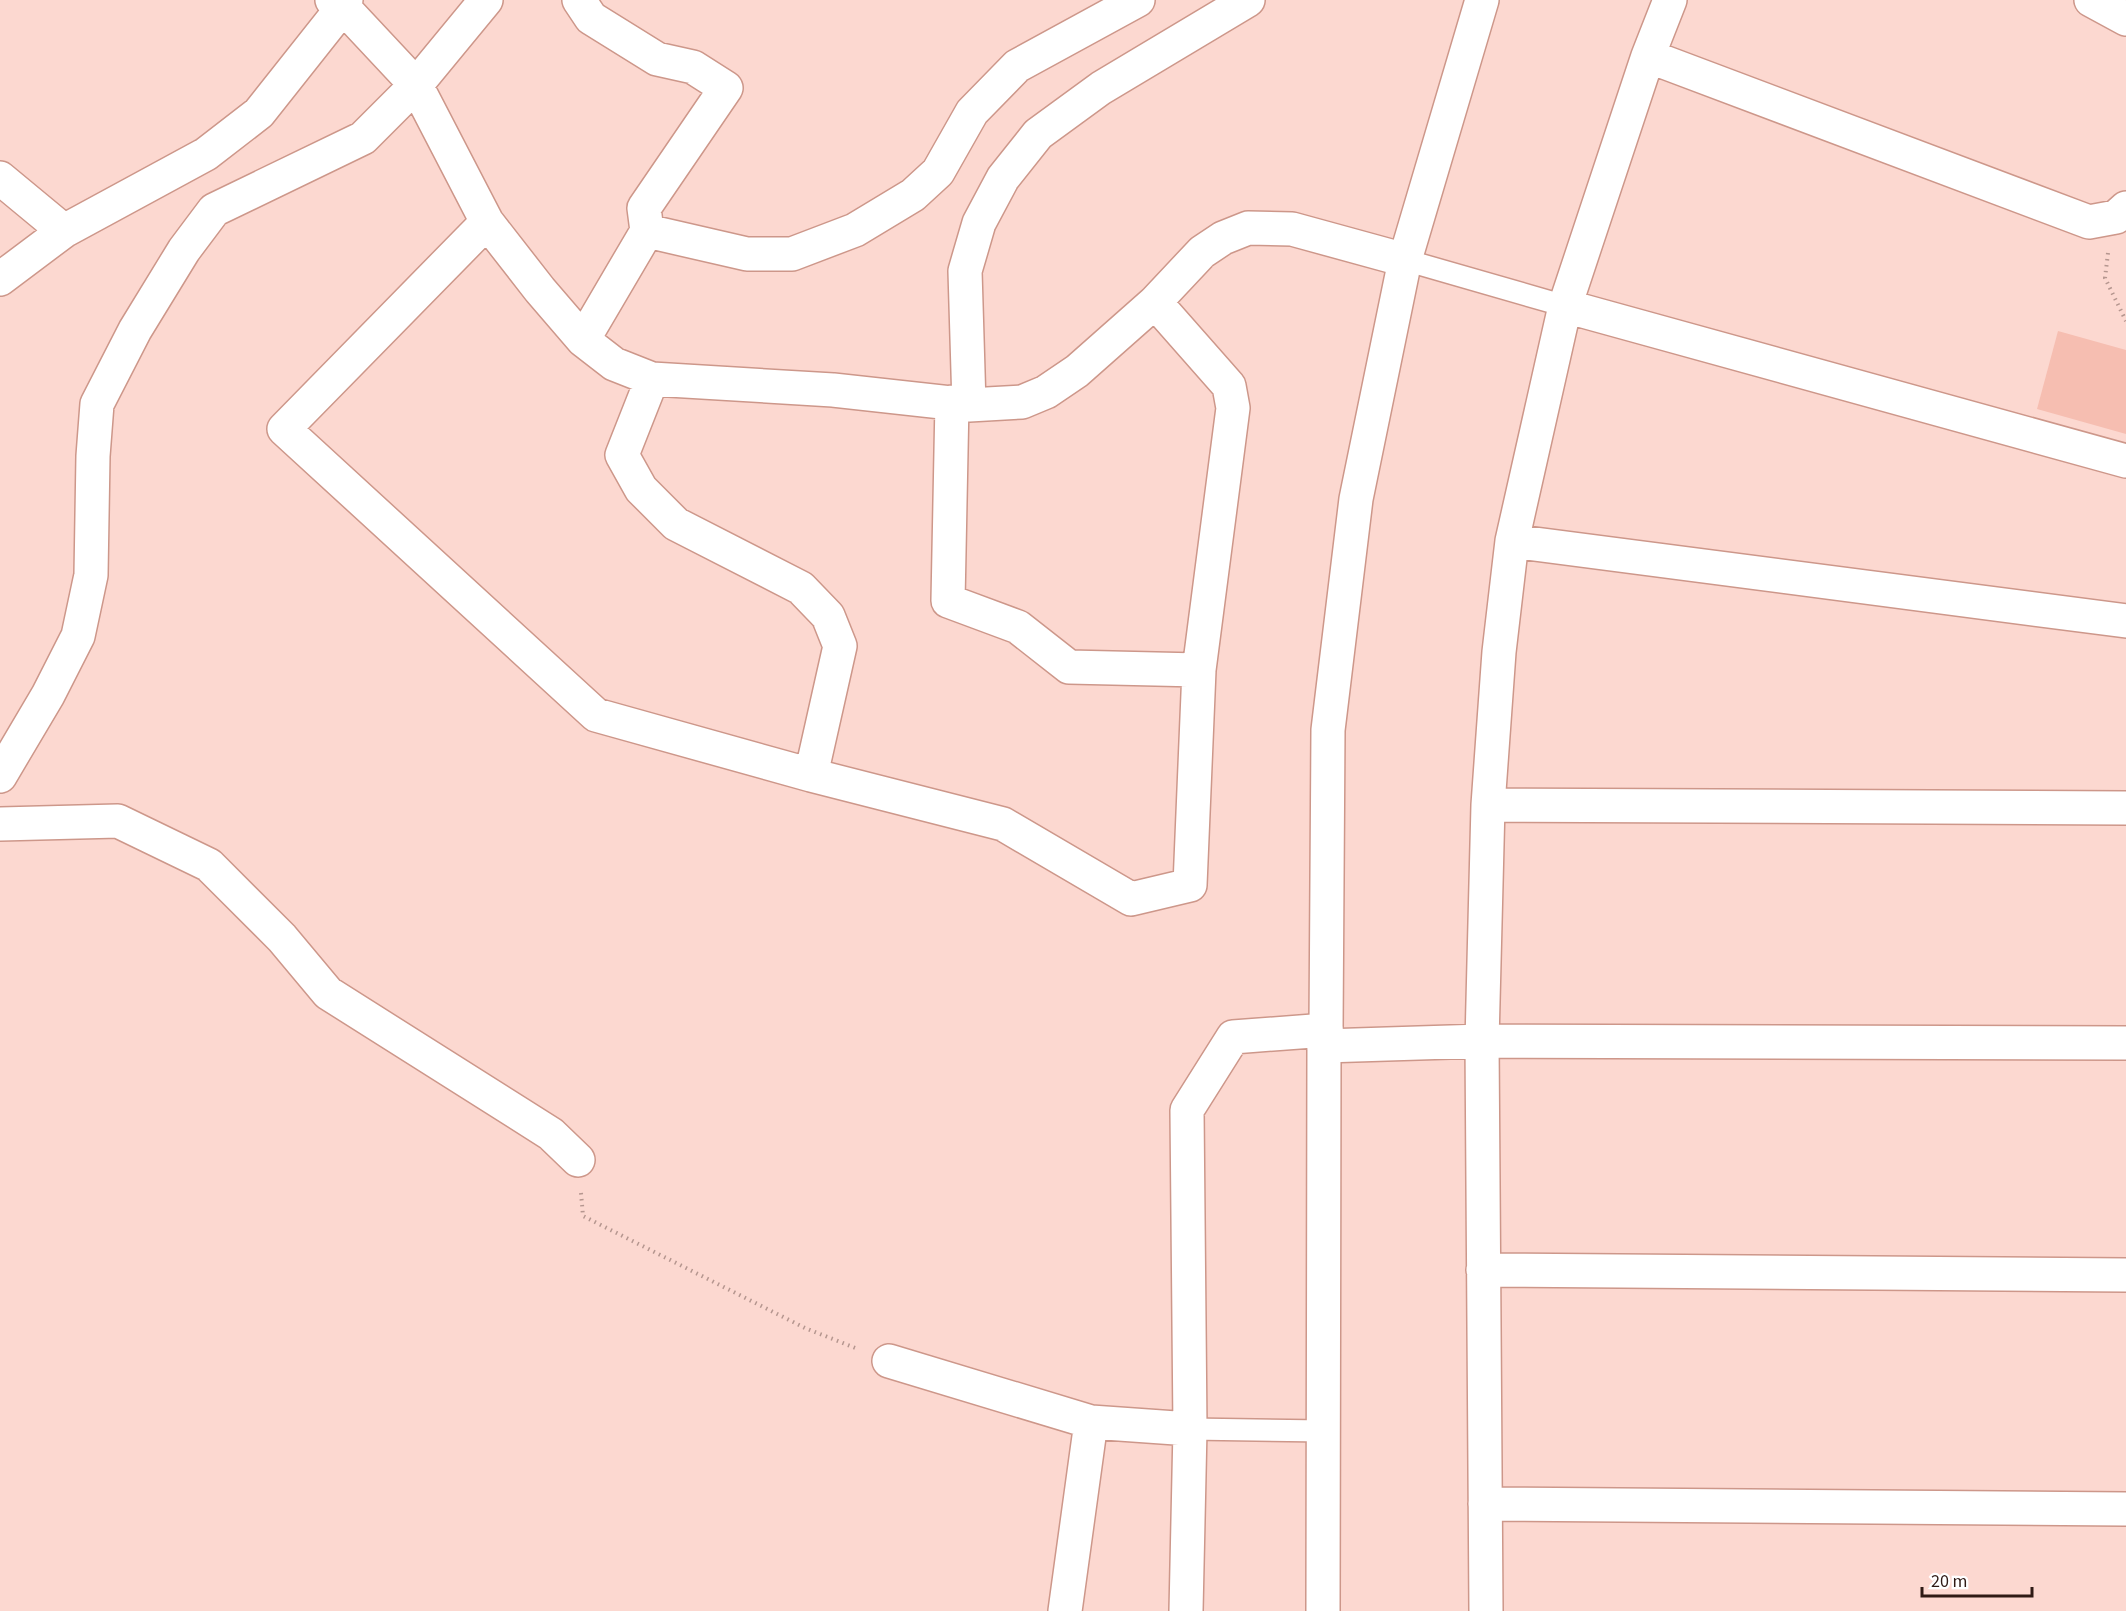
<svg xmlns="http://www.w3.org/2000/svg" width="2126" height="1611" viewBox="0 0 2126 1611" font-family="'Source Sans 3',sans-serif">
	<style>
		.green { fill: #f6beb1 }
		.lines { fill: none; stroke-linecap: round; stroke-linejoin: round }
		.service-casing { stroke: #cd978a; stroke-width: 24 }
		.minor-casing { stroke: #cd978a; stroke-width: 36 }
		.tertiary-casing { stroke: #cd978a; stroke-width: 36 }
		.path { stroke: #b5968f; stroke-width: 4; stroke-dasharray: 1.5 4.5; stroke-linecap: butt }
		.service { stroke: #fff; stroke-width: 21 }
		.minor { stroke: #fff; stroke-width: 33 }
		.tertiary { stroke: #fff; stroke-width: 33 }
	</style>
	<rect width="100%" height="100%" fill="#fcd8d0"/>
	<path class="green" d="M2058,331l68,19v84l-89,-25z"/>
	<g class="lines">
		<g class="service-casing">
			<path id="service" d="M1405,260l160,46
				M1190,1429l135,2"/>
		</g>
		<g class="minor-casing">
			<path id="minor" d="M332,0l11,7 73,78 71,137 53,68 43,50 31,24 38,15 181,11 136,15 53,-3 24,-10 31,-21 78,-69 47,-50 21,-14 25,-10 44,1 113,31
				M579,0l12,18 66,41 36,8 33,21 -82,120 3,23
				M2091,0l35,19
				M1648,56l441,166 27,-5 10,-9
				M0,178l64,53
				M487,222l-203,207 312,286 215,60 192,49 128,75 59,-14 9,-215 34,-262 -4,-22 -74,-84
				M0,279l64,-48 142,-77 53,-41 84,-106 3,-7
				M1565,306l561,155
				M583,340l64,-109 100,23h45l63,-24 58,-35 25,-23 34,-60 45,-46 121,-66
				M652,379l-30,76 19,34 35,35 125,64 27,28 12,30 -29,129
				M952,402l-4,199 70,26 51,40 130,3
				M969,405l-4,-134 14,-48 24,-45 35,-44 63,-46 147,-88
				M1512,541l614,80
				M0,776l48,-81 30,-59 13,-61 2,-119 4,-52 38,-74 49,-80 30,-40 149,-72 53,-53 70,-85
				M1488,805l638,3
				M0,824l118,-3 91,44 73,73 46,55 223,141 27,26
				M1324,1046l158,-5 644,2
				M1483,1270l643,5
				M889,1361l202,61 -26,189
				M1091,1422l99,7
				M1485,1504l641,5
				M1186,1611l4,-182 -3,-319 46,-73 93,-7
				M1486,1611l-4,-570 6,-236 11,-153 13,-111 53,-235 83,-250 22,-56"/>
		</g>
		<g class="tertiary-casing">
			<path id="tertiary" d="M1323,1611l1,-565 2,-16 2,-300 28,-231 49,-239 77,-260"/>
		</g>
		<path class="path" d="M2108,253l-3,25 21,43
			M581,1193l2,23 222,112 53,21"/>
		<use href="#service" class="service"/>
		<use href="#minor" class="minor"/>
		<use href="#tertiary" class="tertiary"/>
	</g>
	<path d="M1922 1587v9h110v-9" fill="none" stroke="#2f1a15" stroke-width="3"/>
	<text x="1931" y="1587" font-size="18" fill="#2f1a15" stroke="#ffffff" stroke-width="4.5" paint-order="stroke">20 m</text>
</svg>
